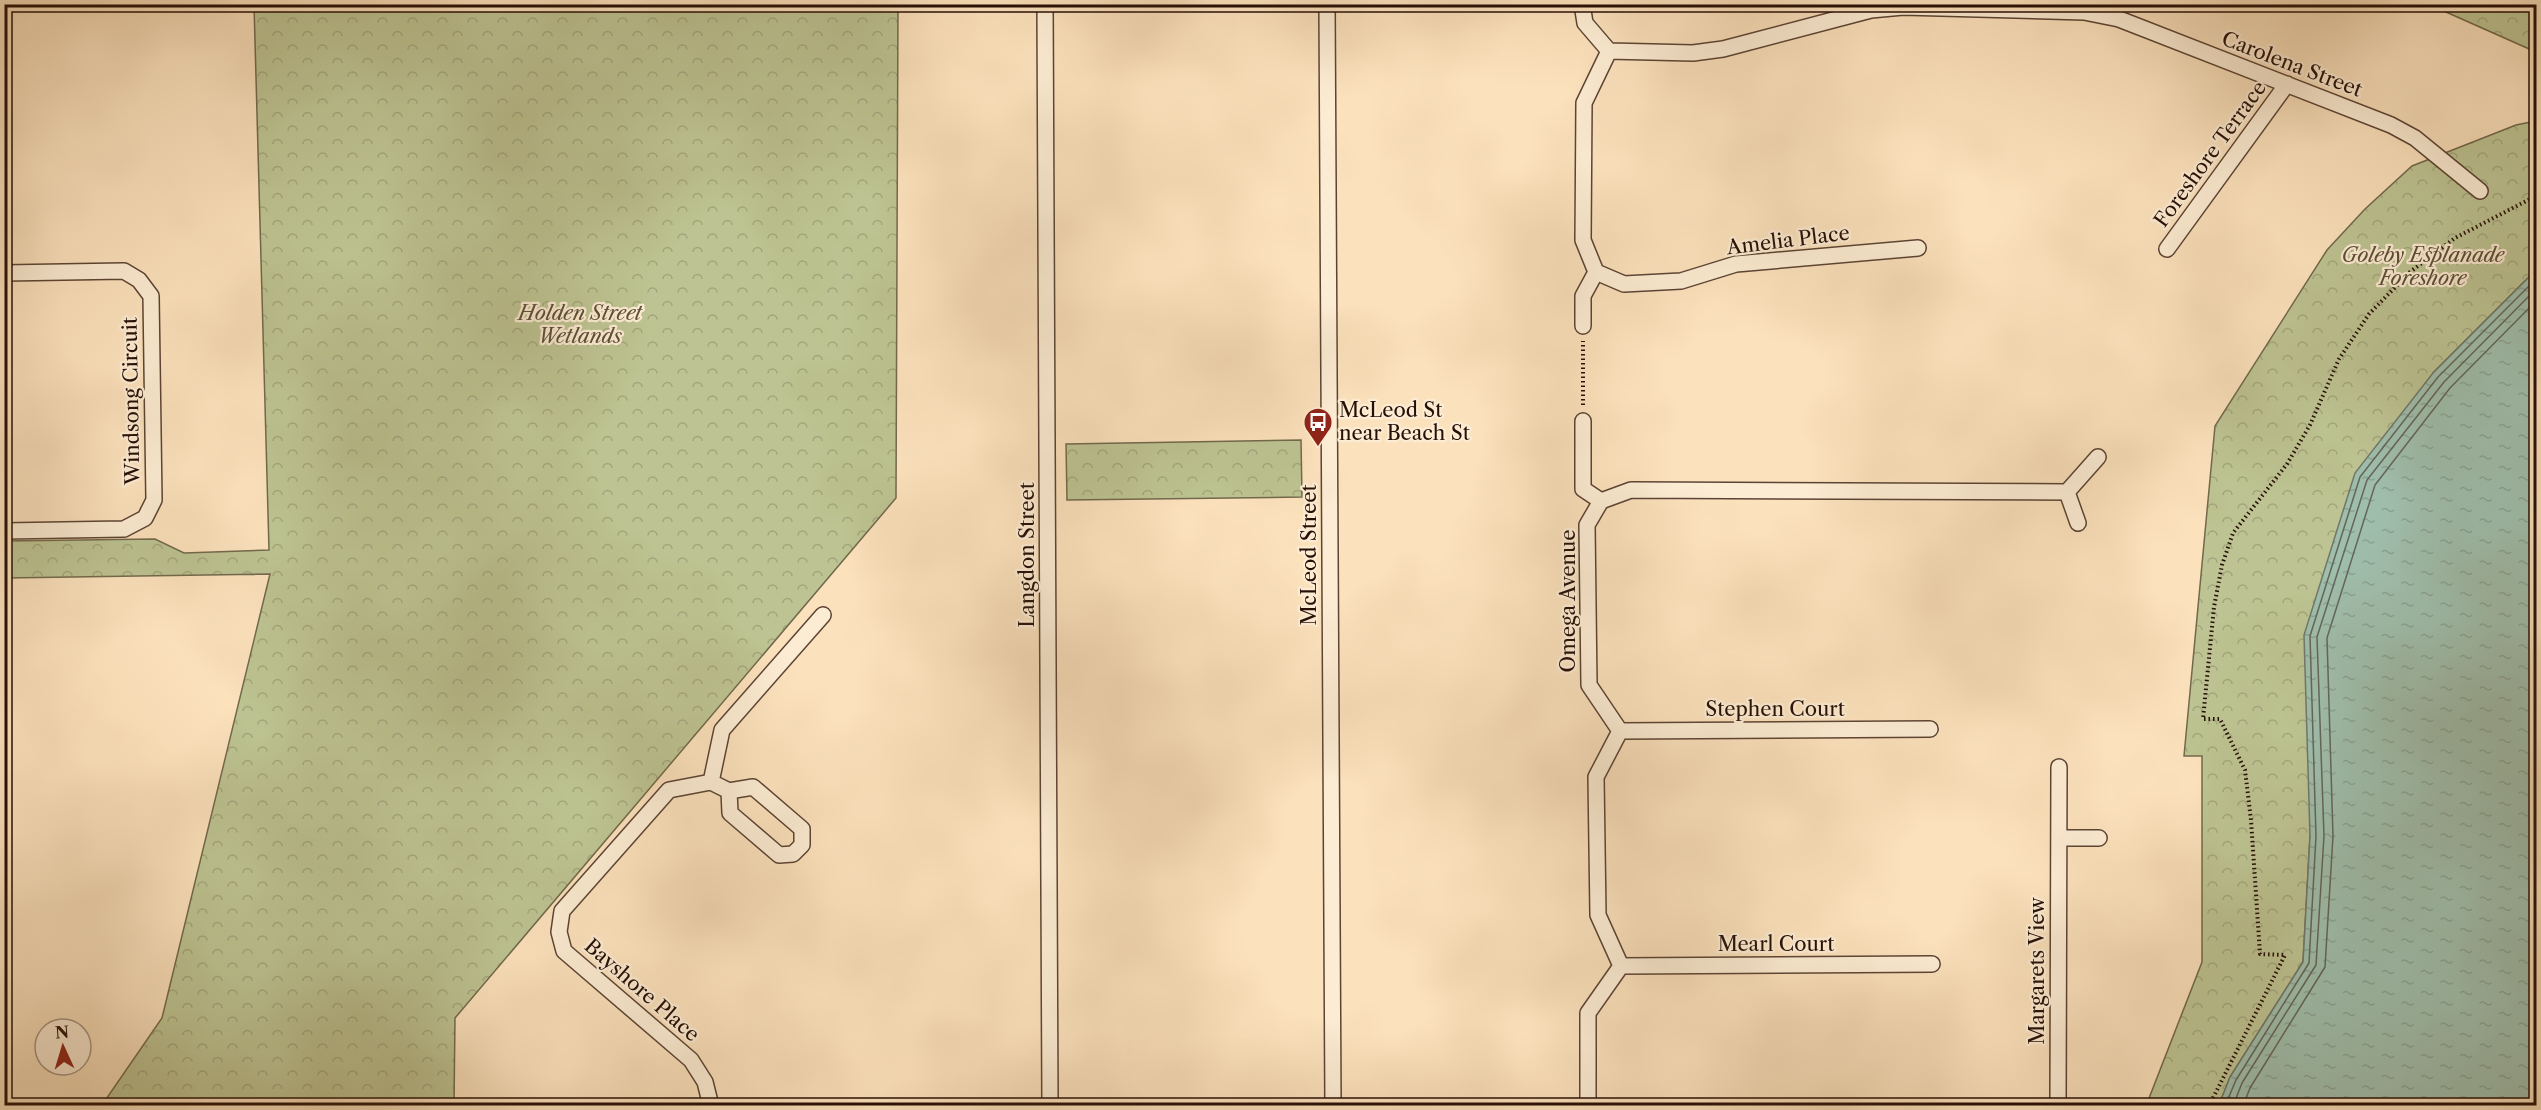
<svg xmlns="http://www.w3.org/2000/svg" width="2541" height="1110" viewBox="0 0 2541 1110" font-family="'Libre Caslon Text',serif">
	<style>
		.park { fill: url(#park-crowns); stroke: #72694c; stroke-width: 1.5 }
		.water { fill: url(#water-ripples); stroke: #6f786a; stroke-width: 1.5 }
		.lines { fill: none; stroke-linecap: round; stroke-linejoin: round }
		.shore { stroke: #636659; stroke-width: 1.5 }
		.street-casing { stroke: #5c4434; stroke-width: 18 }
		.path { stroke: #270f06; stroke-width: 4; stroke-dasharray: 1.5 3; stroke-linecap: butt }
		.street { stroke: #fcecd3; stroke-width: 15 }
		.labels { text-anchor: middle; stroke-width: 4.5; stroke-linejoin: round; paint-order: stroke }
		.street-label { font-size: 20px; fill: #270f06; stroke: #fcecd3 }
		.park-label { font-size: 20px; font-style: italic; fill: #5c4e37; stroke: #fcecd3 }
		.poi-label { font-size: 20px; fill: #270f06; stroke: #fcecd3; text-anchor: start }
	</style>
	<defs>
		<pattern id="park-crowns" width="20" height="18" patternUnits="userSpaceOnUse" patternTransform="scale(1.5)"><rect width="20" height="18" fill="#bdc392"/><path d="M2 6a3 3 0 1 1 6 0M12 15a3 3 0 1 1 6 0" fill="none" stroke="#a2a67c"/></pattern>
		<pattern id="water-ripples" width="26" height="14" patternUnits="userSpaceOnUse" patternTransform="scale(1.5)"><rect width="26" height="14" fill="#9fbeac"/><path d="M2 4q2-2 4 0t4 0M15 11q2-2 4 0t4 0" fill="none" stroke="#89a292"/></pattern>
	</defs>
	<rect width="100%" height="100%" fill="#fbe1bc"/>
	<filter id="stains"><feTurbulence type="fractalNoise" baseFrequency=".00333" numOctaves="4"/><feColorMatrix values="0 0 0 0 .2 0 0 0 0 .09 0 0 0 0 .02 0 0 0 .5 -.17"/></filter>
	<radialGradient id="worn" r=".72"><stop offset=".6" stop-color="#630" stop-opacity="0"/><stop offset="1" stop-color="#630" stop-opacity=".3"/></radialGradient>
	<path class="park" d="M254,5h644l-2,493 -441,520 -1,87h-352l60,-87 108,-444 -265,4v-37l150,-2 29,14 85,-3z
		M2434,5h102v47l-90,-40z
		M2536,121v154l-7,2 -96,96 -123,463 -7,126 -73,115 -11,28 -73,1 56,-144v-206h-18l31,-330 112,-176 38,-41 47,-43 104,-41z
		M1301,440l1,57 -235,3 -1,-56z"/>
	<path class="water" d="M2536,275v830h-317l11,-28 73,-115 7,-126 -6,-201 51,-162 78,-100 96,-96z"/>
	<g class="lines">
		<path class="shore" d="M2225,1106l11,-26 73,-117 7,-127 -6,-200 50,-159 78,-100 94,-94 4,-2
			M2233,1106l9,-23 74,-118 8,-129 -7,-199 50,-157 77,-98 92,-93
			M2243,1106l7,-18 75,-121 8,-131 -6,-198 48,-153 75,-97 86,-87"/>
		<g class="street-casing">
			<path id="street" d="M1045,4l5,1102
				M1327,4l6,1102
				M1582,4l3,19 24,28 -25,52 -1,137 13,32 28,12 57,-3 55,-17 182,-16
				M1609,51l84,2 30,-4 148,-39 32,-3 181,5 35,7 272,106 24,13 65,53
				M2167,249l120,-165
				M4,273l120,-2 15,9 12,16 3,204 -9,18 -21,11 -120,2
				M1583,326v-30l13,-24
				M1583,421v68l18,12
				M2078,523l-11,-31 31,-35
				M1620,731l310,-2
				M711,782l11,-52 101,-115
				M2059,838h40
				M1621,966l311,-2
				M711,1106l-6,-24 -14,-22 -127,-109 -5,-19 3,-21 107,-121 42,-8 18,9 24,-4 49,42v16l-9,9 -14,1 -49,-42 -1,-22
				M1588,1106v-93l33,-47 -23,-51 -2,-138 24,-46 -31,-46 -2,-160 14,-24 30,-11 436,2
				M2058,1106l1,-339"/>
		</g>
		<path class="path" d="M1583,405v-64
			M2209,1106l76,-151 -25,-1 -9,-134 -6,-50 -25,-51h-17l11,-112 8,-42 11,-32 54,-69 23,-39 29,-66 30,-45 41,-42 45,-34 81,-42"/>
		<use href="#street" class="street"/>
	</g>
	<defs>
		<g id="bus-pin" transform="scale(1.5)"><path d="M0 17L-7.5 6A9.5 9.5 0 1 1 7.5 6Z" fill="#8f2418" stroke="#fcecd3"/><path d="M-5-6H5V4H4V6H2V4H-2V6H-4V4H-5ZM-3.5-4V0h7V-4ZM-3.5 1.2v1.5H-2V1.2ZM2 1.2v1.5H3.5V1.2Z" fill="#fff"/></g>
	</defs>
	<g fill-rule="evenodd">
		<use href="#bus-pin" x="1318" y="422"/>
	</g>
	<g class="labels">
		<g class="street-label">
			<text transform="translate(2292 64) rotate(21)" y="7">Carolena Street</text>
			<text transform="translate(2210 154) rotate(-54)" y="7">Foreshore Terrace</text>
			<text transform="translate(1788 240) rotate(-7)" y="7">Amelia Place</text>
			<text transform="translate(131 401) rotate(-91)" y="7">Windsong Circuit</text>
			<text transform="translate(1027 555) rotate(-90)" y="7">Langdon Street</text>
			<text transform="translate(1309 555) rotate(-90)" y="7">McLeod Street</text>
			<text transform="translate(1568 601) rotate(-90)" y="7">Omega Avenue</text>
			<text x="1775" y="716">Stephen Court</text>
			<text x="1776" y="951">Mearl Court</text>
			<text transform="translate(2037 971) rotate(-90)" y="7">Margarets View</text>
			<text transform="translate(642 990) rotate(41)" y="7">Bayshore Place</text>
		</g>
		<g class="park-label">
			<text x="2423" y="262">Goleby Esplanade<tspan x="2423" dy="23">Foreshore</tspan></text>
			<text x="580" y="320">Holden Street<tspan x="580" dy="23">Wetlands</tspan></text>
		</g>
		<g class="poi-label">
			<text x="1339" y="417">McLeod St<tspan x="1339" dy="23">near Beach St</tspan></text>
		</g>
	</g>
	<rect width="2541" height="1110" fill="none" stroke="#fbe1bc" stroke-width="24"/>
	<rect x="6" y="6" width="2529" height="1098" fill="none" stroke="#270f06" stroke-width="3"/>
	<rect x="12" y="12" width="2517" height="1086" fill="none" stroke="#270f06" stroke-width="1.5"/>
	<g transform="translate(63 1047) rotate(356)"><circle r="28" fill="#fcecd3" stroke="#a79481" stroke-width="1.5"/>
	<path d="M0-4.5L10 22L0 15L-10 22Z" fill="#8f2418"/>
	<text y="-9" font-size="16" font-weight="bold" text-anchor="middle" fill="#270f06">N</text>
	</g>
	<rect width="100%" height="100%" filter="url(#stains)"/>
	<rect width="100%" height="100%" fill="url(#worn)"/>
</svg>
